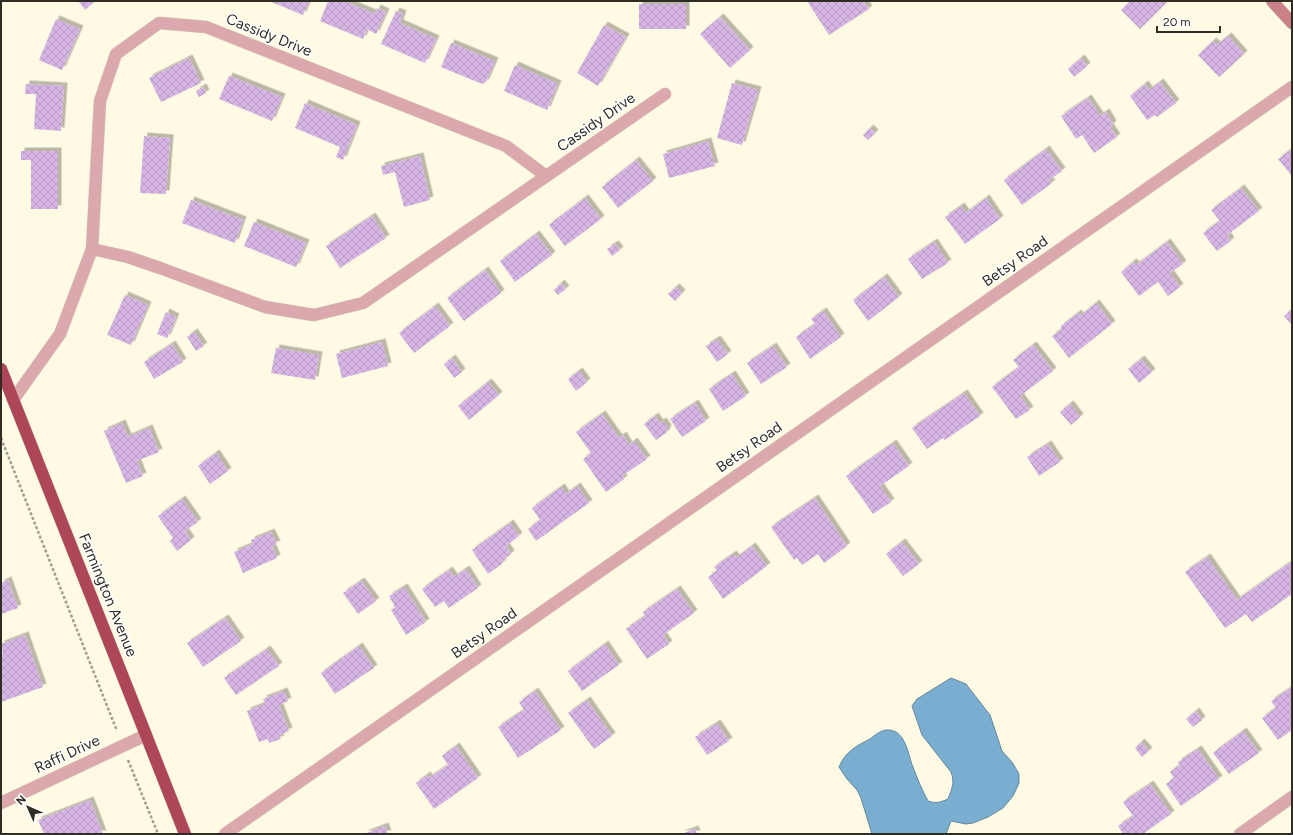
<svg xmlns="http://www.w3.org/2000/svg" width="1293" height="835" viewBox="0 0 1293 835" font-family="Figtree,sans-serif">
	<style>
		.water { fill: #7aaed1; stroke: #64879d }
		.building { fill: url(#building-cross-hatch); filter: url(#shadow) }
		.lines { fill: none; stroke-linecap: round; stroke-linejoin: round }
		.street-casing { stroke: #d9d5c0; stroke-width: 13 }
		.secondary-casing { stroke: #d9d5c0; stroke-width: 13 }
		.highway-casing { stroke: #d9d5c0; stroke-width: 13 }
		.path { stroke: #a29f8d; stroke-width: 2.5; stroke-dasharray: 3 2; stroke-linecap: butt }
		.street { stroke: #dba8ad; stroke-width: 12 }
		.secondary { stroke: #c98089; stroke-width: 12 }
		.highway { stroke: #ac4658; stroke-width: 12 }
		.labels { text-anchor: middle; stroke-width: 3; stroke-linejoin: round; paint-order: stroke }
		.street-label { font-size: 15px; fill: #2f2d23; stroke: #fff }
	</style>
	<defs>
		<pattern id="building-cross-hatch" width="8" height="8" patternUnits="userSpaceOnUse"><rect width="8" height="8" fill="#d6b5e5"/><path d="M0 0l8 8M0 8l8-8" fill="none" stroke="#b89cc4"/></pattern>
		<filter id="shadow"><feDropShadow dx="3.5" dy="-3.5" stdDeviation="0" flood-color="#0004"/></filter>
	</defs>
	<rect width="100%" height="100%" fill="#fefae3"/>
	<path class="water" d="M951,678l15,6 24,31 12,36 10,11 7,12v9l-6,13 -10,12 -15,9 -15,6 -7,1 -15,-3 -5,13h-74l-11,-36 -4,-8 -10,-11 -8,-12c6,-15 17,-21 31,-28 5,-4 12,-10 19,-9 17,1 19,25 24,37 4,11 9,23 15,34 8,3 13,1 20,-2 4,-11 7,-16 3,-27l-29,-37 -10,-29 5,-7z"/>
	<path class="building" d="M78,1h17l-10,9z
		M269,1h40l-6,14z
		M328,1h16l31,13 2,-6 9,4 -10,22 -9,-5 -4,10 -43,-18z
		M807,1h56l6,8 -40,26z
		M1128,1h36l2,2 -26,26 -19,-19 8,-8z
		M639,4h47v25h-47z
		M396,11l7,3 -3,9 36,16 -11,24 -44,-19z
		M720,17l30,33 -20,18 -30,-34z
		M56,19l24,10 -18,41 -23,-10z
		M604,25l22,12 -28,49 -21,-13z
		M1228,36l16,18 -25,23 -21,-22 15,-14 4,4z
		M451,43l44,18 -9,21 -4,2 -41,-17z
		M189,58l12,25 -40,19 -12,-24z
		M1081,58l6,8 -13,11 -6,-8z
		M515,65l43,19 -11,26 -43,-19z
		M229,76l53,21 -10,24 -53,-22z
		M1160,82l16,21 -19,14 -2,-2 -8,5 -17,-24 15,-12 4,6z
		M732,83l26,7 -16,55 -25,-7z
		M26,84l38,2 -3,45 -27,-2 2,-35h-11z
		M203,87l3,6 -7,4 -3,-6z
		M1088,98l12,18 6,-4 7,12 -3,3 7,10 -23,16 -12,-18 -6,4 -15,-23z
		M305,103l52,22 -14,35 -7,-3 4,-10 -45,-19z
		M870,128l5,5 -7,7 -5,-5z
		M144,136l26,2 -4,56 -26,-1z
		M708,141l7,25 -46,12 -6,-24z
		M1046,149l16,22 -13,9 3,3 -30,22 -18,-25z
		M1292,149v27l-14,-17z
		M21,151h37v58h-27v-49h-10z
		M420,156l10,44 -26,7 -9,-35 -12,3 -2,-9z
		M636,160l17,21 -35,27 -16,-21z
		M1241,188l18,23 -32,24 4,6 -14,10 -14,-18 17,-12 -9,-11z
		M585,198l16,21 -36,27 -16,-21z
		M986,198l14,21 -35,25 -20,-27 16,-11 5,7z
		M191,200l52,20 -8,23 -53,-20z
		M372,216l14,22 -46,30 -14,-22z
		M254,222l52,21 -10,24 -52,-21z
		M536,234l16,21 -37,27 -15,-21z
		M934,242l14,21 -26,16 -14,-20z
		M1167,242l16,22 -13,9 10,14 -12,9 -10,-14 -19,14 -18,-24 12,-10 3,3z
		M615,244l5,6 -8,6 -5,-7z
		M485,270l16,23 -37,28 -17,-23z
		M884,277l15,20 -31,24 -15,-21z
		M561,283l5,6 -8,6 -4,-5z
		M676,287l6,6 -7,8 -7,-7z
		M125,295l23,10 -17,40 -24,-10z
		M1096,303l16,21 -43,34 -17,-22 9,-6v-4l17,-13 2,3z
		M435,306l15,20 -36,27 -15,-20z
		M1292,309v16l-8,-9z
		M823,311l18,26 -31,22 -14,-22 19,-13 -4,-5z
		M166,312l10,5 -9,21 -10,-4z
		M194,332l10,14 -8,5 -9,-14z
		M717,339l11,15 -11,8 -11,-16z
		M382,342l6,24 -46,12 -6,-24z
		M172,344l11,18 -29,17 -10,-17z
		M1033,345l20,26 -33,25 10,14 -14,9 -24,-32 27,-20 -6,-7z
		M773,346l14,21 -26,17 -14,-21z
		M276,348l43,7 -4,25 -44,-7z
		M452,358l10,14 -8,6 -10,-14z
		M1141,359l11,13 -13,11 -11,-14z
		M579,371l8,11 -11,9 -8,-12z
		M732,374l14,22 -23,15 -14,-22z
		M488,382l11,13 -30,25 -11,-14z
		M964,393l16,23 -35,24 -2,-2 -16,11 -15,-21z
		M695,403l11,18 -24,16 -12,-18z
		M1070,404l10,13 -9,8 -11,-13z
		M602,414l17,24 4,-3 6,10 5,-4 13,18 -25,17 2,3 -18,13 -23,-33 8,-6 -15,-21z
		M655,416l5,7 3,-2 5,7 -2,5 -10,7 -12,-16z
		M122,423l6,14 21,-9 10,24 -22,9 6,15 -17,7 -22,-52z
		M893,443l16,23 -29,20 11,16 -18,12 -27,-38z
		M1048,444l12,18 -21,14 -12,-19z
		M216,453l12,18 -18,13 -12,-18z
		M577,486l12,17 -53,38 -8,-12 12,-9 -8,-12 29,-21 5,7z
		M815,498l32,48 -23,17 -6,-9 -16,11 -5,-7 -3,2 -23,-33z
		M182,499l16,23 -13,9 6,9 -14,11 -7,-10 3,-3 -15,-22z
		M510,523l9,13 -13,10 5,8 -9,7 1,2 -15,11 -16,-24z
		M271,532l6,12 -5,2 5,12 -34,15 -9,-21 19,-8 -2,-4z
		M902,542l17,22 -16,12 -17,-22z
		M752,546l15,20 -44,33 -15,-22 9,-6 -3,-4 19,-13 3,4z
		M1207,557l30,43 55,-39v33l-40,28 -6,-8 -21,14 -40,-56z
		M466,569l12,19 -29,20 -5,-7 -9,6 -13,-18 27,-19 5,7z
		M8,580l10,28 -17,6v-31z
		M361,581l15,20 -18,13 -15,-21z
		M404,587l22,35 -20,13 -15,-25 4,-3 -6,-11z
		M677,589l17,24 -31,22 6,9 -22,15 -21,-30 19,-13 -2,-4z
		M225,618l16,23 -38,26 -16,-24z
		M25,635l18,52 -42,15v-47l2,-1 -2,-10z
		M605,644l14,21 -37,26 -14,-20z
		M359,646l15,22 -39,26 -14,-21z
		M267,649l12,17 -43,29 -12,-17z
		M1292,687v43l-14,10 -16,-22 14,-10 -5,-7z
		M284,691l4,10 -9,4 10,26 -10,4 2,4 -12,4 -1,-4 -9,3 -12,-31 18,-7 -2,-5z
		M535,691l26,39 -43,28 -20,-31 26,-17 -5,-8z
		M587,700l25,36 -18,13 -26,-36z
		M1196,711l6,9 -9,7 -7,-8z
		M717,723l12,18 -22,14 -12,-18z
		M1243,731l16,22 -30,21 -16,-21z
		M1141,742l8,9 -7,6 -7,-9z
		M456,746l22,32 -44,31 -18,-26 11,-8 2,3 19,-13 -6,-9z
		M1198,749l21,30 -38,27 -15,-22 8,-6 -4,-6 10,-7 -2,-3z
		M1150,784l21,30 -28,20h-20l-5,-8 15,-10 -10,-14z
		M90,800l13,34h-59l-6,-14z
		M385,826l3,8h-24z
		M695,829l2,5h-16z"/>
	<g class="lines">
		<g class="street-casing">
			<path id="street" d="M92,249l8,-148 16,-47 43,-31 47,4 300,119 40,30
				M13,400l47,-66 32,-85 36,8 32,11 105,39 49,8 49,-12 302,-209
				M1,803l145,-68
				M225,834l1067,-747
				M1240,834l52,-37"/>
		</g>
		<g class="secondary-casing">
			<path id="secondary" d="M1272,1l20,22"/>
		</g>
		<g class="highway-casing">
			<path id="highway" d="M1,369l145,366 39,99"/>
		</g>
		<path class="path" d="M1,438l116,293
			M128,760l30,74"/>
		<use href="#street" class="street"/>
		<use href="#secondary" class="secondary"/>
		<use href="#highway" class="highway"/>
	</g>
	<g class="labels">
		<g class="street-label">
			<text transform="translate(269 35) rotate(22)" y="5">Cassidy Drive</text>
			<text transform="translate(596 122) rotate(-35)" y="5">Cassidy Drive</text>
			<text transform="translate(1015 261) rotate(-35)" y="5">Betsy Road</text>
			<text transform="translate(749 447) rotate(-35)" y="5">Betsy Road</text>
			<text transform="translate(108 595) rotate(68)" y="5">Farmington Avenue</text>
			<text transform="translate(484 633) rotate(-35)" y="5">Betsy Road</text>
			<text transform="translate(67 754) rotate(-25)" y="5">Raffi Drive</text>
		</g>
	</g>
	<rect width="1293" height="835" fill="none" stroke="#2f2d23" stroke-width="4"/>
	<g transform="translate(28 807) rotate(315)" stroke="#ffffff" stroke-width="3" paint-order="stroke">
	<path d="M0-3L7 15L0 10L-7 15Z" fill="#2f2d23"/>
	<text y="-6" font-size="11" font-weight="bold" text-anchor="middle" fill="#2f2d23">N</text>
	</g>
	<path d="M1157 26v6h63v-6" fill="none" stroke="#2f2d23" stroke-width="2"/>
	<text x="1163" y="26" font-size="12" fill="#2f2d23" stroke="#ffffff" stroke-width="3" paint-order="stroke">20 m</text>
</svg>
